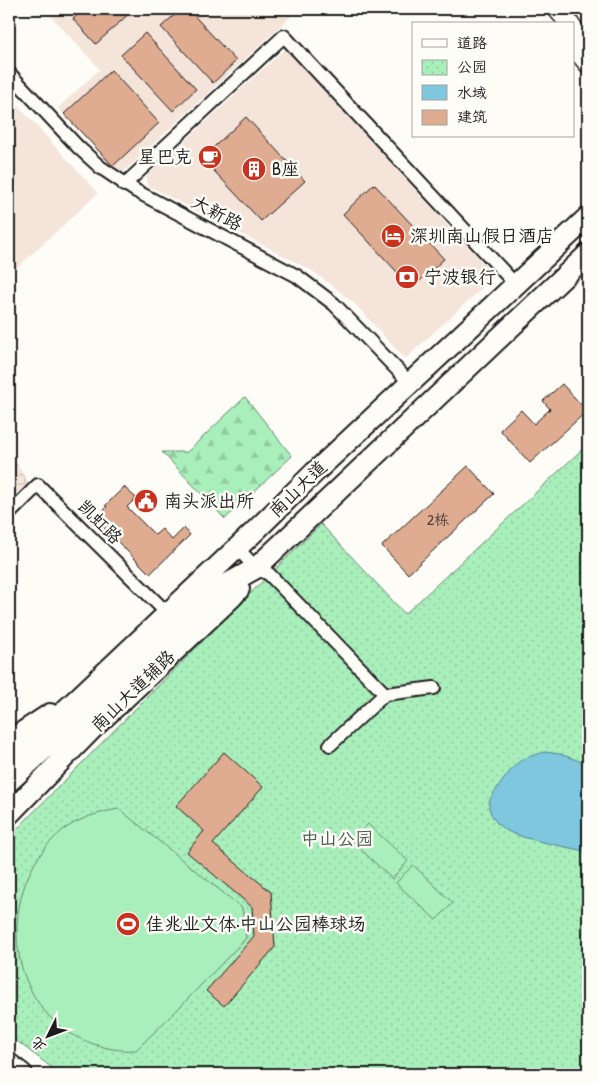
<svg xmlns="http://www.w3.org/2000/svg" width="597" height="1083" viewBox="0 0 597 1083" font-family="'Patrick Hand','LXGW WenKai TC',sans-serif">
	<style>
		.built { fill: #f4e4d9 }
		.industrial { fill: url(#industrial-grid) }
		.forest { fill: url(#forest-firs); stroke: #62866c }
		.park { fill: url(#park-dots); stroke: #62866c }
		.pitch { fill: #a9efbb; stroke: #62866c }
		.water { fill: #7ec7de; stroke: #578390 }
		.building { fill: #dfac92; stroke: #1c1c1c }
		.lines { fill: none; stroke-linecap: round; stroke-linejoin: round }
		.street-casing { stroke: #1c1c1c; stroke-width: 16 }
		.secondary-casing { stroke: #1c1c1c; stroke-width: 21 }
		.primary-casing { stroke: #1c1c1c; stroke-width: 24 }
		.street { stroke: #fdfcf7; stroke-width: 12 }
		.secondary { stroke: #fdfcf7; stroke-width: 18 }
		.primary { stroke: #fdfcf7; stroke-width: 20 }
		.labels { text-anchor: middle; stroke-width: 5; stroke-linejoin: round; paint-order: stroke }
		.number-label { font-size: 15px; fill: #4d403a }
		.poi-label { font-size: 18px; fill: #1c1c1c; stroke: #fdfcf7; text-anchor: start }
		.street-label { font-size: 18px; fill: #1c1c1c; stroke: #fdfcf7 }
		.park-label { font-size: 18px; fill: #465b4c; stroke: #fdfcf7 }
	</style>
	<defs>
		<pattern id="industrial-grid" width="8" height="8" patternUnits="userSpaceOnUse" patternTransform="scale(1.25)"><rect width="8" height="8" fill="#f4e4d9"/><path d="M0 4h8M4 0v8" fill="none" stroke="#d1c3ba"/></pattern>
		<pattern id="forest-firs" width="22" height="20" patternUnits="userSpaceOnUse" patternTransform="scale(1.25)"><rect width="22" height="20" fill="#a9efbb"/><path d="M5 1l3.5 6h-7zM16 11l3.5 6h-7z" fill="#91cca0"/></pattern>
		<pattern id="park-dots" width="8" height="8" patternUnits="userSpaceOnUse" patternTransform="scale(1.25)"><rect width="8" height="8" fill="#a9efbb"/><path d="M2 2h.1M6 6h.1" fill="none" stroke="#91cca0" stroke-width="1.8" stroke-linecap="round"/></pattern>
	</defs>
	<rect width="100%" height="100%" fill="#fdfcf7"/>
	<filter id="ink" filterUnits="userSpaceOnUse"><feTurbulence type="fractalNoise" baseFrequency=".02" numOctaves="2"/><feDisplacementMap in="SourceGraphic" scale="10" xChannelSelector="R" yChannelSelector="G"/><feConvolveMatrix kernelMatrix="1 2 1 2 8 2 1 2 1" color-interpolation-filters="sRGB"/></filter>
	<g filter="url(#ink)">
		<path class="built" d="M44,9h255l-179,166 -62,-67 42,-39z
			M285,49l210,227 -90,83 -50,-55 -22,-18 -22,-16 -164,-85v-9z
			M9,96l89,97 -89,82z"/>
		<path class="industrial" d="M9,451l19,31 -19,20z"/>
		<path class="forest" d="M245,397l47,59 -67,63 -63,-67h25z"/>
		<path class="park" d="M588,444v630h-528l-51,-39v-198l213,-216 99,-97 84,90z"/>
		<path class="pitch" d="M119,809l123,99 4,30 -64,67 -46,45c-22,2 -44,-5 -63,-15 -73,-43 -73,-154 -10,-205 17,-12 36,-18 56,-21z
			M368,824l40,37 -16,18 -40,-38z
			M413,865l40,38 -17,17 -40,-37z"/>
		<path class="water" d="M545,752l15,2 28,10v88c-19,-5 -70,-13 -84,-23 -8,-5 -16,-16 -15,-26 1,-6 6,-11 9,-16 19,-24 16,-27 47,-35z"/>
		<path class="building" d="M84,9h50l-38,35 -23,-25z
			M181,9h7l48,52 -23,22 -52,-56z
			M145,33l51,56 -23,22 -52,-56z
			M111,70l48,53 -46,43 -49,-52z
			M246,117l59,64 -44,40 -59,-63z
			M374,184l70,75 -32,29 -69,-74z
			M562,384l25,27 -57,52 -30,-33 21,-20 13,14 16,-15 -7,-8z
			M468,466l26,28 -86,80 -26,-28z
			M124,487l12,11 -9,9 28,28 7,-6 10,11 12,-12 6,7 -40,39 -55,-55 12,-12 -2,-1z
			M224,752l39,35 -50,57 58,48 4,55 -51,59 -18,-15 48,-55 -2,-29 -65,-55 17,-21 -28,-25z"/>
		<g class="lines">
			<g class="street-casing">
				<path id="street" d="M9,73l69,74 22,20 36,24 161,85 37,28 76,79
					M124,185l160,-149 232,249
					M9,514l29,-29 130,129
					M237,548l19,20 13,6 116,120
					M330,745l55,-51 49,-6"/>
			</g>
			<g class="secondary-casing">
				<path id="secondary" d="M557,9l13,15
					M573,28l15,18
					M573,46l15,18
					M9,763l29,-27
					M9,783l39,-36"/>
			</g>
			<g class="primary-casing">
				<path id="primary" d="M38,736l216,-204 61,-60 273,-255
					M9,741l41,-27
					M48,747l174,-160 34,-19 332,-314
					M9,814l85,-87 138,-130 7,-8
					M9,1064l13,10"/>
			</g>
			<use href="#street" class="street"/>
			<use href="#secondary" class="secondary"/>
			<use href="#primary" class="primary"/>
		</g>
	</g>
	<defs>
		<g id="cafe-disc" transform="scale(1.25)"><circle r="9.5" fill="#c8321e" stroke="#fdfcf7"/><path d="M-5.5-4.5H6V0H3Q3 3.5 0 3.5H-2.5Q-5.5 3.5-5.5 0ZM3-3.2v2h1.7v-2ZM-6 4.5H4V6H-6Z" fill="#fff"/></g>
		<g id="building-disc" transform="scale(1.25)"><circle r="9.5" fill="#c8321e" stroke="#fdfcf7"/><path d="M-4-6H4V6H1V3H-1V6H-4ZM-2.5-4.3h1.7v1.8h-1.7ZM.8-4.3h1.7v1.8H.8ZM-2.5-1h1.7V.8h-1.7ZM.8-1h1.7V.8H.8Z" fill="#fff"/></g>
		<g id="hotel-disc" transform="scale(1.25)"><circle r="9.5" fill="#c8321e" stroke="#fdfcf7"/><path d="M-6-4.5h1.5V1H6V5H4.5V3h-9V5H-6ZM-4 0a1.8 1.8 0 1 1 3.6 0ZM.5 0V-2.5h3Q6-2.5 6 0Z" fill="#fff"/></g>
		<g id="bank-disc" transform="scale(1.25)"><circle r="9.5" fill="#c8321e" stroke="#fdfcf7"/><path d="M-6-4H6V4H-6ZM0-2.3a2.3 2.3 0 1 0 0 4.6a2.3 2.3 0 1 0 0-4.6Z" fill="#fff"/></g>
		<g id="civic-disc" transform="scale(1.25)"><circle r="9.5" fill="#c8321e" stroke="#fdfcf7"/><path d="M-.6-6.5H3V-4.5H.6V-3L4-1V1h2V6H-6V1h2V-1L-.6-3ZM-1.2 2.5V6h2.4V2.5Z" fill="#fff"/></g>
		<g id="stadium-disc" transform="scale(1.25)"><circle r="9.5" fill="#c8321e" stroke="#fdfcf7"/><path d="M0-5a6.5 5 0 1 0 0 10a6.5 5 0 1 0 0-10ZM-3.5-1.8h7v3.6h-7Z" fill="#fff"/></g>
	</defs>
	<g fill-rule="evenodd">
		<use href="#cafe-disc" x="210" y="157"/>
		<use href="#building-disc" x="254" y="169"/>
		<use href="#hotel-disc" x="393" y="236"/>
		<use href="#bank-disc" x="407" y="277"/>
		<use href="#civic-disc" x="146" y="501"/>
		<use href="#stadium-disc" x="128" y="924"/>
	</g>
	<g class="labels">
		<g class="number-label">
			<text x="438" y="525">2栋</text>
		</g>
		<g class="poi-label">
			<text x="192" y="163" text-anchor="end">星巴克</text>
			<text x="272" y="175">B座</text>
			<text x="410" y="242">深圳南山假日酒店</text>
			<text x="424" y="283">宁波银行</text>
			<text x="164" y="507">南头派出所</text>
			<text x="146" y="930">佳兆业文体·中山公园棒球场</text>
		</g>
		<g class="street-label">
			<text transform="translate(217 213) rotate(28)" y="6">大新路</text>
			<text transform="translate(298 489) rotate(-44)" y="6">南山大道</text>
			<text transform="translate(100 522) rotate(45)" y="6">凯虹路</text>
			<text transform="translate(133 691) rotate(-44)" y="6">南山大道辅路</text>
		</g>
		<g class="park-label">
			<text x="337" y="845">中山公园</text>
		</g>
	</g>
	<rect width="597" height="1083" fill="none" stroke="#fdfcf7" stroke-width="30"/>
	<rect x="15" y="15" width="567" height="1053" fill="none" stroke="#1c1c1c" stroke-width="2" filter="url(#ink)"/>
	<rect x="412" y="22" width="162" height="115" fill="#fdfcf7" stroke="#a3a29f"/>
	<rect x="422" y="39" width="25" height="8" fill="#fdfcf7" stroke="#a3a29f"/>
	<text x="457" y="48" font-size="15" fill="#1c1c1c">道路</text>
	<rect x="422" y="60" width="25" height="15" fill="url(#park-dots)" stroke="#a3a29f"/>
	<text x="457" y="72" font-size="15" fill="#1c1c1c">公园</text>
	<rect x="422" y="85" width="25" height="15" fill="#7ec7de" stroke="#a3a29f"/>
	<text x="457" y="98" font-size="15" fill="#1c1c1c">水域</text>
	<rect x="422" y="110" width="25" height="15" fill="#dfac92" stroke="#a3a29f"/>
	<text x="457" y="122" font-size="15" fill="#1c1c1c">建筑</text>
	<g transform="translate(48 1036) rotate(228)" stroke="#fdfcf7" stroke-width="4" paint-order="stroke">
	<path d="M0-4L9 19L0 12L-9 19Z" fill="#1c1c1c"/>
	<text y="-8" font-size="14" font-weight="bold" text-anchor="middle" fill="#1c1c1c">北</text>
	</g>
</svg>
